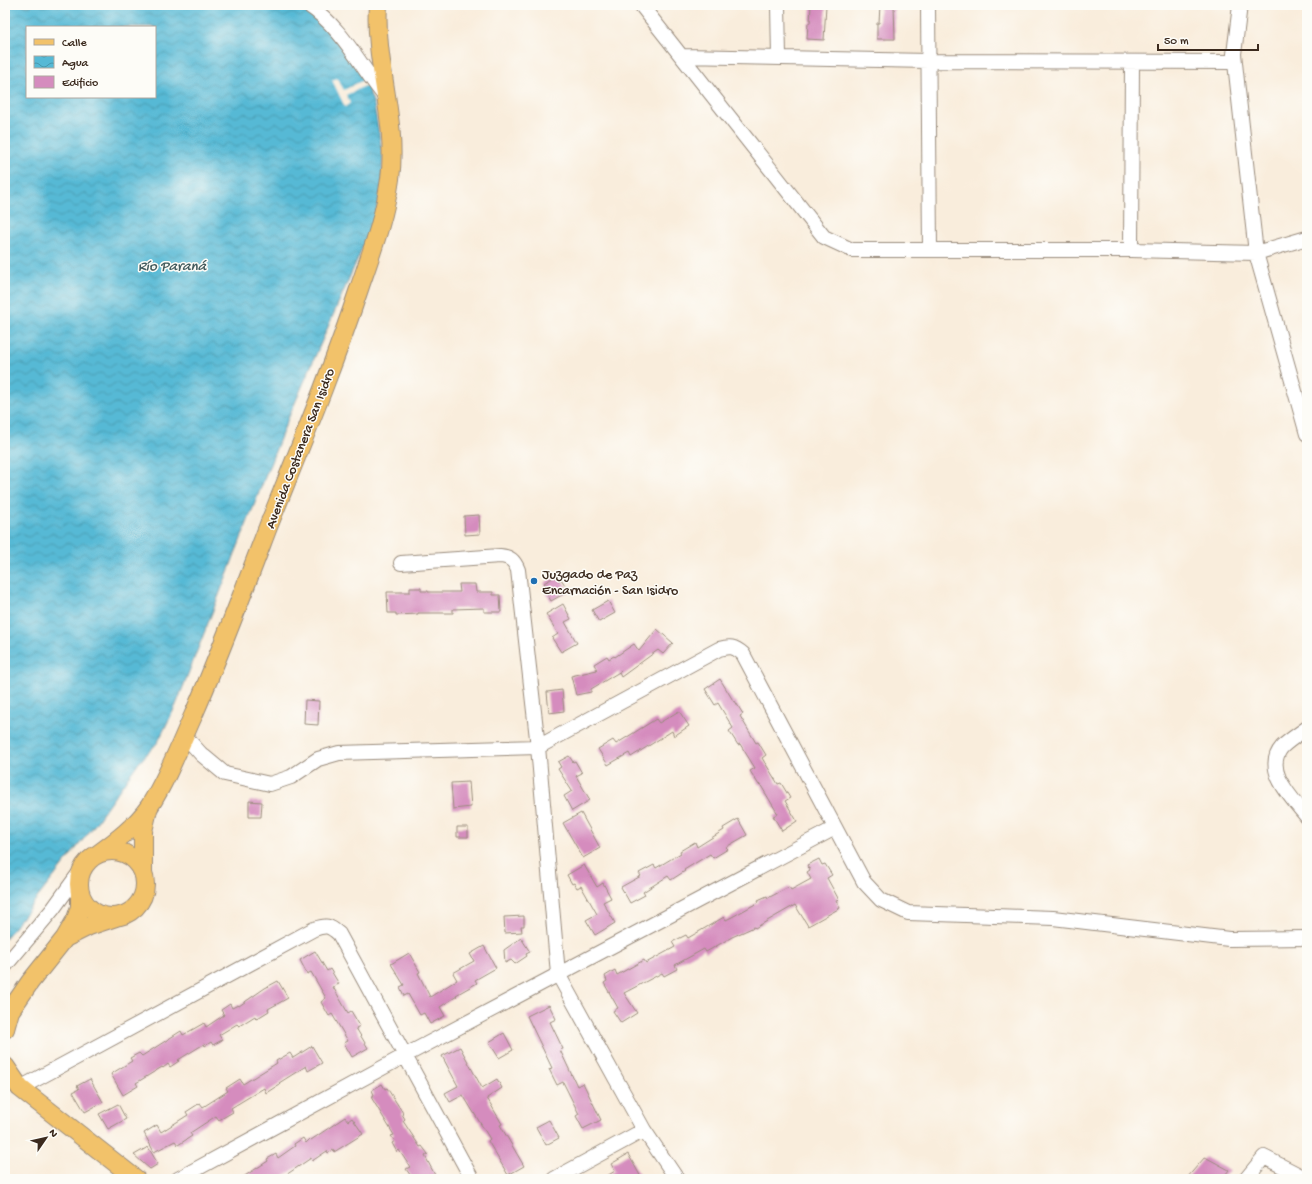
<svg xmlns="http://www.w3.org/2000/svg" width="1312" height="1184" viewBox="0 0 1312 1184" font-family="'Gochi Hand',sans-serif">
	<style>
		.water { fill: url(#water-waves); stroke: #48727a; fill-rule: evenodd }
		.pier { fill: #f9eddc }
		.building { fill: #d58cbe }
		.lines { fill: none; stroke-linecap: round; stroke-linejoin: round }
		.minor-casing { stroke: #9a8c7d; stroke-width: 16 }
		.major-casing { stroke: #9a8c7d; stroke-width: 20 }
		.minor { stroke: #fff; stroke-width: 14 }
		.major { stroke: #f2c26a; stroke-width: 18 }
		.poi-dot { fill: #1f6fb2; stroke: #fdfcf7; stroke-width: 1.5 }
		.labels { text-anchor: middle; stroke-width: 3; stroke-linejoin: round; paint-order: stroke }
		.street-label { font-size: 14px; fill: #3b2a1e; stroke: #fdfcf7 }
		.poi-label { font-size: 14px; fill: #3b2a1e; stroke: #fdfcf7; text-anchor: start }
		.water-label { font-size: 15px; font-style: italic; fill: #445c5e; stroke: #fdfcf7 }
	</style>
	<defs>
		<pattern id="water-waves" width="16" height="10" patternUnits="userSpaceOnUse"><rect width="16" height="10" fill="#56b9d5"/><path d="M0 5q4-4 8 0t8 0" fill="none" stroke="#4897ac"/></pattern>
	</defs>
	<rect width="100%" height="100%" fill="#fdfcf7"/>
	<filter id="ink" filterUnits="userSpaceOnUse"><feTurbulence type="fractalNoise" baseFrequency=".025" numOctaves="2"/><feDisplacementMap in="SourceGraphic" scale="8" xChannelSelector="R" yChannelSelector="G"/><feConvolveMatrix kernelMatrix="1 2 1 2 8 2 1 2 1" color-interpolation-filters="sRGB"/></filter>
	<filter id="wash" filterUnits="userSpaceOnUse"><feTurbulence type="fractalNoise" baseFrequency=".012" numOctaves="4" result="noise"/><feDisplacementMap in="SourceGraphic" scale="16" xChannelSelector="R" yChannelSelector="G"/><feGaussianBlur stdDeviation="0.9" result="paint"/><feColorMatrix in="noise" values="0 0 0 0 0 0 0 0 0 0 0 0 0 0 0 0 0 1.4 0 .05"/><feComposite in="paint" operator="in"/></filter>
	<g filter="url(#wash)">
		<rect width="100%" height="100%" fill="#f9eddc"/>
		<path class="water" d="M5,5h297l30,28 33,46 9,26 9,51 -1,28 -8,37 -89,205 -109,279 -18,37 -22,24 -43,61 -88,112zM27,27h128v70h-128z"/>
		<path class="pier" d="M337,78l7,12 21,-11 2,6 -21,10 4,8 -5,4 -13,-27z"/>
		<g id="blocks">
			<path class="building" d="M811,5h15l-2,35 -17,-1 1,-16h2z
				M880,5h14l1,34h-18v-16h2z
				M479,515l1,19 -15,1 -1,-19z
				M556,576l3,5 2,-2 8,12 -18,10 -7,-12 3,-2 -3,-4z
				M459,584h16l1,8h17v3h7l1,17h-17v-4l-31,1v4h-35v1l-22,1v-2h-8l-1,-21h23v-4h11v3h7v1h32z
				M608,601l7,12 -16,9 -7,-12z
				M563,604l8,15 -6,3 12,21 -16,9 -9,-14 6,-4 -12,-20z
				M657,629l16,14 -10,11 -5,-4 -37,27 -2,-4 2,-2 -30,18v3l-15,3 -5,-19 26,-6 -3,-6 13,-8 2,3 5,-3 1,1 19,-13 5,7z
				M720,679l14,23 1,-1 8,13 -3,2 16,27 2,-1 8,13 -4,3 16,26 3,-1 9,15 -5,3 12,20 -15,10 -9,-15 5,-2 -18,-30 -1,1 -9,-14 5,-3 -15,-24 -2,1 -9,-14 4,-3 -15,-25 -3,2 -10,-16z
				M562,690l2,21 -15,2 -2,-21z
				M305,700l14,1 -1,24 -14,-1z
				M679,711l10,15 -15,10 -2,-5 -41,26 -2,-4 -21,12 -10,-16 15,-9 3,4 40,-25 3,4z
				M569,756l4,6 2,-1 7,12 -6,3 14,24 -18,11 -8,-15 8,-5 -14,-22 3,-2 -3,-5z
				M469,782l2,25 -18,2 -2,-26z
				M249,801l13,1 -1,15h-12z
				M581,813l19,35 -17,10 -20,-35z
				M738,819l9,16 -21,12 2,2 -15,9 -3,-4 -26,16 1,1 -14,9 -3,-4 -25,16 2,3 -15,8 -9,-16 20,-11 -2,-3 15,-8 2,3 25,-15 -1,-2 15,-9 2,5 27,-17 -1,-2z
				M457,827h11v10h-11z
				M819,859l3,6 3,-1 7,11 -5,3 12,22 -3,1 4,7 -32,18 -13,-21 -40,23 -1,-1 -22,10 -26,15 -2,-3 -29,16 2,4 -13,7 -2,-3 -38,20 13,20 -16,10 -8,-12 5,-3 -14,-25 3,-2 -2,-5 10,-6 2,5 27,-15 2,3 29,-16 -3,-5 14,-7 2,3 36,-21 2,3 6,-3 27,-15 -1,-2 9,-4 1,2 21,-11 2,3 20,-11 -4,-7 3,-2 -3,-5z
				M584,865l13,22 6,-4 8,15 -8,4 12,21 -20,12 -9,-15 11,-6 -16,-28 -4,2 -3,-5 -2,1 -5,-9z
				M524,916v10h-3l1,6 -17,1 -1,-16z
				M521,938l9,14 -4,2 1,2 -12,8 -4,-4 -6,3 -1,-13z
				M484,946l12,22 -21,12 2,3 -21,12 1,1 -17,11 5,9 -15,8 -6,-11 -4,2 -12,-21 -4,2 -4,-9 4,-2 -13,-21 18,-11 11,19 -2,1 12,24 27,-17 -4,-7 21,-12 -4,-7z
				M315,951l12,20 3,-2 9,15 -6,3 15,26 3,-2 9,15 -4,2 12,20 -16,9 -8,-14 4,-2 -16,-27 -3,2 -8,-14 5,-4 -15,-26 -4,2 -7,-14z
				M278,981l10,17 -20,11 1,2 -13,8 -1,-3 -16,10 -2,-2 -18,11 3,5 -9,5 -2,-3 -6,4 -1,-2 -26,16 1,1 -9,6 -2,-3 -5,4 -1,-1 -26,16 2,3 -15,9 -12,-21 21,-13 -2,-3 9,-5 3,3 39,-25 2,4 21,-12 2,4 18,-12 -3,-5 9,-6 2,4 6,-3 1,1 26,-18z
				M549,1005l7,14 -6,3 13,27 -3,1 17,36 6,-3 18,37 -18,9 -7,-13 3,-2 -16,-32 -6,3 -8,-16 3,-1 -25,-52z
				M504,1033l9,17 -14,8 -10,-16z
				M312,1046l10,17 -14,8 -2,-5 -27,17 1,1 -14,9 -2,-5 -33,20 2,4 -14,8 -3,-4 -26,17 2,3 -14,9 -3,-4 -21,11 -10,-19 13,-8 4,7 27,-17 -2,-3 14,-9 3,4 25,-16 -2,-3 14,-9 3,5 34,-21 -1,-2 14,-8 3,5z
				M460,1047l22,41 15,-9 5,9 -15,10 15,26 -2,1 24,41 -16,9 -20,-34 2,-2 -27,-44 -13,7 -5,-9 13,-7 -16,-30z
				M90,1079l13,23 -18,10 -12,-20 6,-3 -2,-3z
				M382,1084l3,5 2,-1 16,25 -1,1 3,5 -2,2 17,26 2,-1 6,8 -3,2 12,23h-24l-7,-10 4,-2 -11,-17 -2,2 -5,-9 3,-2 -4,-5 3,-1 -23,-38 3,-2 -2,-5z
				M118,1104l8,15 -18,10 -9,-15z
				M345,1117l3,4 4,-3 11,16 -29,18 -1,-2 -5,3 -1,-2 -15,10 -1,-3 -31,21h-40l28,-18 -1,-2 9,-5 2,4 17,-12 -1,-2 9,-6 3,5 4,-4 1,1z
				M549,1120l10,18 -13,7 -10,-18z
				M148,1147l10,17 -8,5 -16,-14z
				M628,1154l14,25h-40l13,-8 -4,-7z
				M1205,1157l24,13 -7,9h-36z"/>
		</g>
	</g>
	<g filter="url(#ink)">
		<use href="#blocks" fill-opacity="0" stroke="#9a8c7d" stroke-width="1"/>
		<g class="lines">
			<g class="minor-casing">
				<path id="minor" d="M308,5c35,23 53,63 79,94
					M641,5l183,232 28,13h279l125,3 51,-15
					M778,5l1,52
					M928,5l2,245
					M1240,5l-6,49 22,199 51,181
					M683,56l245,5 307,1
					M1131,250l1,-188
					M401,563l99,-7c10,1 14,4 18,14l20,177 20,227 86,156 33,49
					M1307,728c-8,6 -18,12 -25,19 -20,23 11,52 25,70
					M184,735l17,19 24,20 45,10 21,-7 27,-18 21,-6 199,-6 181,-98c11,-3 15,-3 24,5l121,228 17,18 27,13 145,5 176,21 78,-1
					M5,966l48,-57 29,-40
					M20,1088l294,-159c12,-4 15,-4 25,5l133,245
					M178,1179l228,-124 429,-227
					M554,1179l90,-49
					M1246,1179l18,-22 43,22"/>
			</g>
			<g class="major-casing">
				<path id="major" d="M79 884a33 33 0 1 1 66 0a33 33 0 1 1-66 0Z
					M98,854c18,-13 38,-28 51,-47 18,-28 30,-60 44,-91 27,-62 51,-126 75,-189 32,-80 65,-159 92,-241 12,-35 25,-70 30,-107 8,-58 -16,-116 -12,-174
					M143,872v-41l5,-21
					M65,938l24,-12 27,-9
					M5,1029l5,-18 20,-29 35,-44 11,-19 4,-12v-15
					M5,1066l15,22 116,91"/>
			</g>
			<use href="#minor" class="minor"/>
			<use href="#major" class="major"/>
		</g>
	</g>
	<circle class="poi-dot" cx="534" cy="581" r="4"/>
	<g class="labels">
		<g class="street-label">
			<text transform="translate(299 448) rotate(-69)" y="5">Avenida Costanera San Isidro</text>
		</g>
		<g class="poi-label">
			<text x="542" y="578">Juzgado de Paz<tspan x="542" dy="16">Encarnación - San Isidro</tspan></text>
		</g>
		<g class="water-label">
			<text x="172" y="270">Río Paraná</text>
		</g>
	</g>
	<rect width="1312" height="1184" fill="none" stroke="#fdfcf7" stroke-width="20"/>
	<rect x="26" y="26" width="130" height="72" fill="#fdfcf7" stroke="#afa8a0"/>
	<rect x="34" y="39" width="20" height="6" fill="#f2c26a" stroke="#afa8a0"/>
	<text x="62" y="46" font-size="12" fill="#3b2a1e">Calle</text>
	<rect x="34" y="56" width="20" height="12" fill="url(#water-waves)" stroke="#afa8a0"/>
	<text x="62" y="66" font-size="12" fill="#3b2a1e">Agua</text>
	<rect x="34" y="76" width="20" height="12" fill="#d58cbe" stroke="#afa8a0"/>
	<text x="62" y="86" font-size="12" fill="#3b2a1e">Edificio</text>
	<g transform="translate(46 1138) rotate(56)" stroke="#fdfcf7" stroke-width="3" paint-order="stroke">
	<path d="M0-3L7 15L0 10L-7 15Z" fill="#3b2a1e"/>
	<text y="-6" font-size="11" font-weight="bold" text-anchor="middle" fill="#3b2a1e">N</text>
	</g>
	<path d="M1158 44v6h100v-6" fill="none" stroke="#3b2a1e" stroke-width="2"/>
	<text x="1164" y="44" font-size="12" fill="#3b2a1e" stroke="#fdfcf7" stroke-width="3" paint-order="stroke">50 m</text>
</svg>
